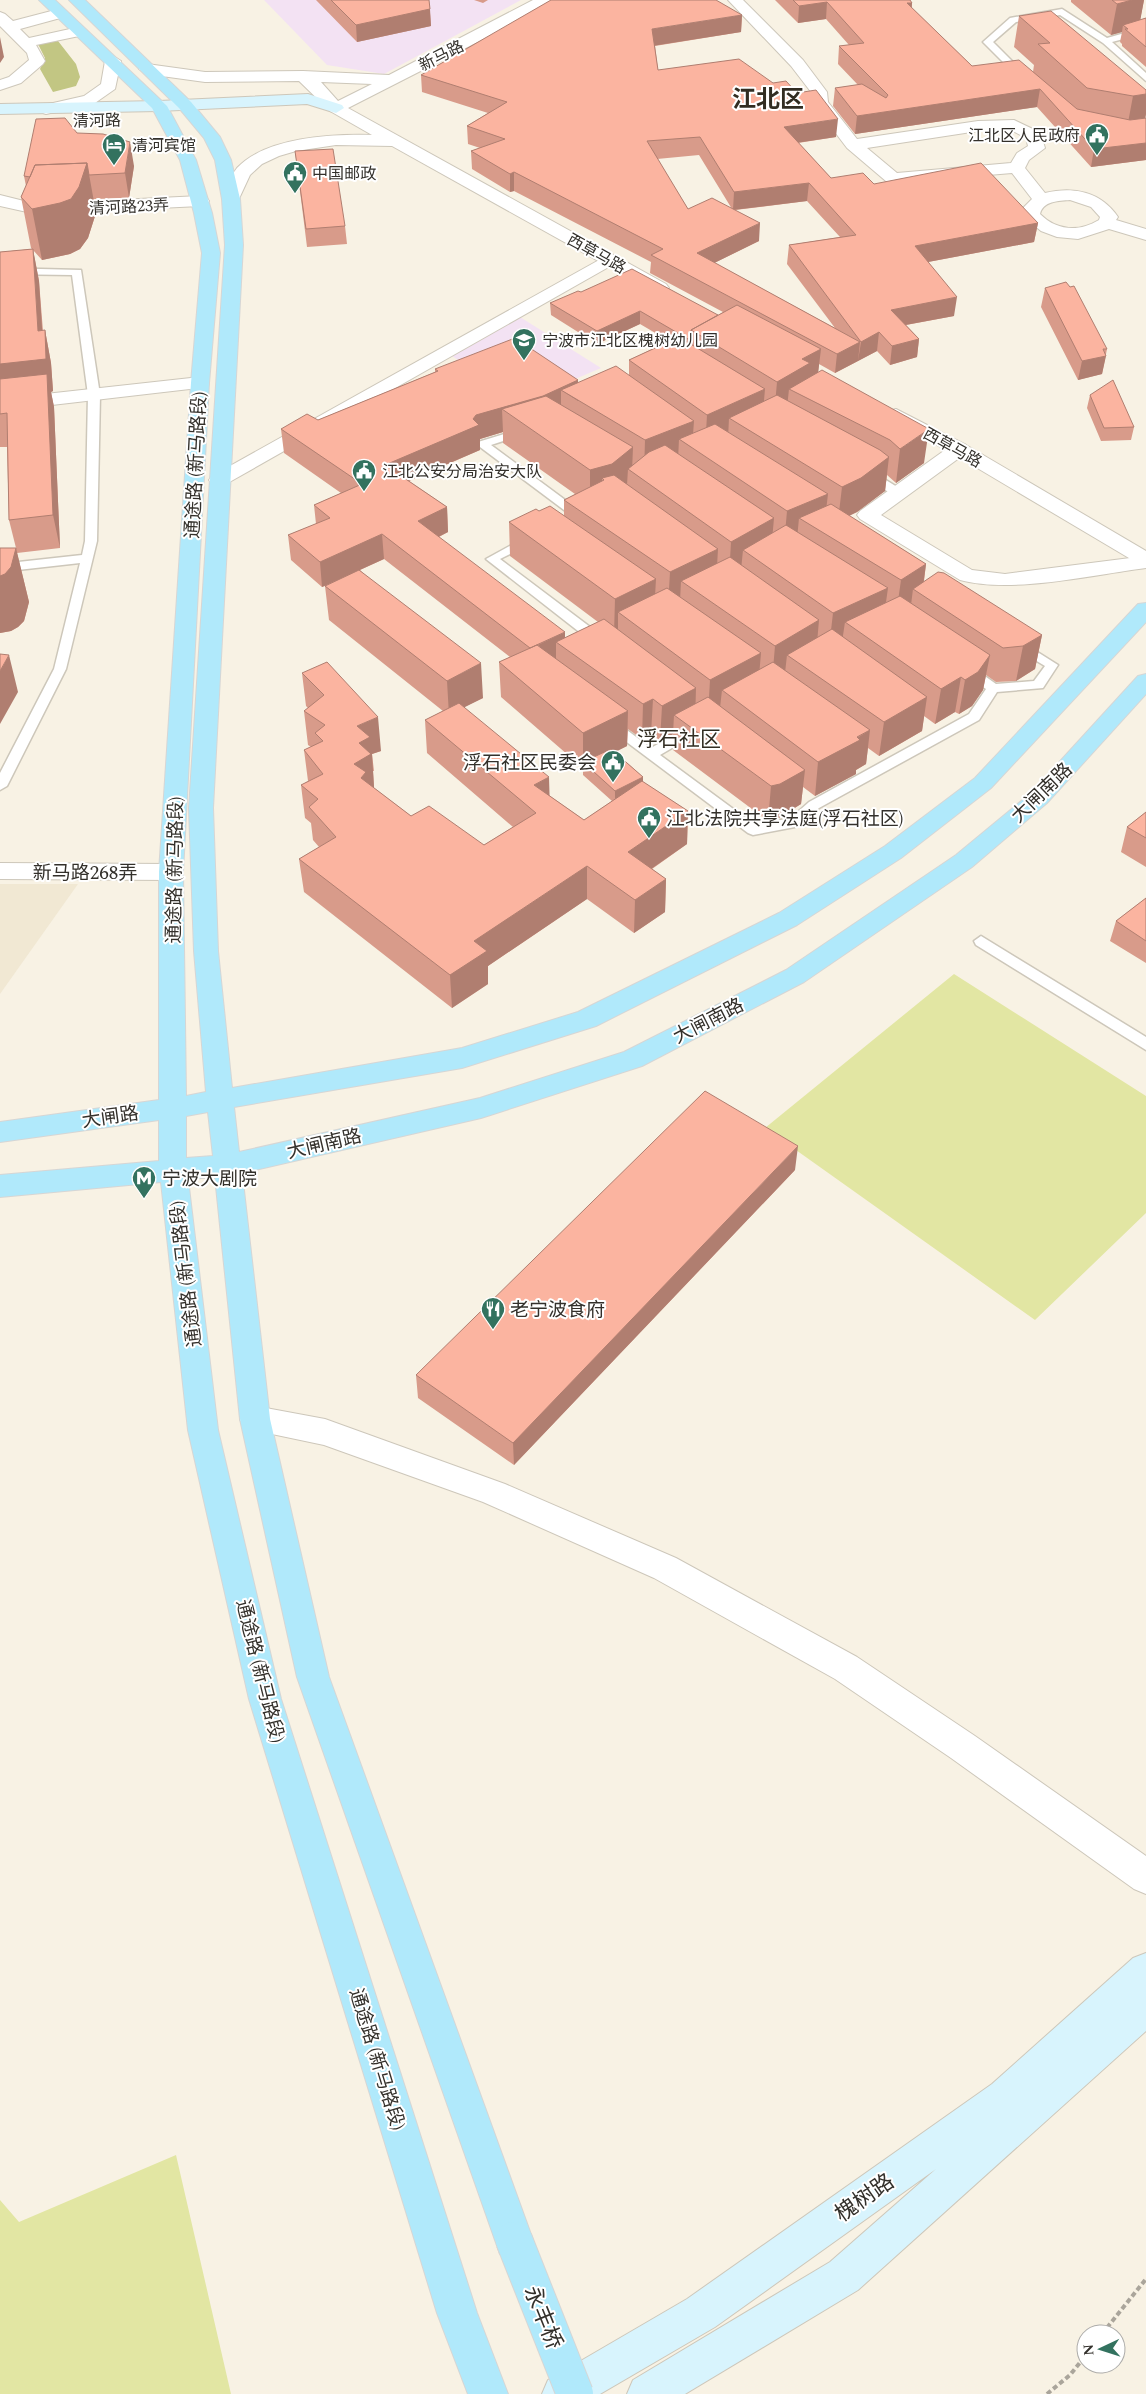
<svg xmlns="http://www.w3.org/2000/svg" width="1146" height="2394" viewBox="0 0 1146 2394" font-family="Spectral,'Noto Sans SC',serif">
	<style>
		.built { fill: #f1e8d3 }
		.education { fill: #f3e2f3 }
		.green { fill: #e2e6a3 }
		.forest { fill: #c2c683 }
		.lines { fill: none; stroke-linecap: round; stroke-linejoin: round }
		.service-casing { stroke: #cdc7ba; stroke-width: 3 }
		.minor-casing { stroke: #cdc7ba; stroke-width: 2 }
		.tertiary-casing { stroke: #cdc7ba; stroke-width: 2 }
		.secondary-casing { stroke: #cdc7ba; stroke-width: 2 }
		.primary-casing { stroke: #d6d6d5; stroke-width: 2 }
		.path { stroke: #aaa59b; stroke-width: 4; stroke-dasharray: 5 3; stroke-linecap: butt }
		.service { fill: #fff; fill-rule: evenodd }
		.minor { fill: #fff; fill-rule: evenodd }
		.tertiary { fill: #fff; fill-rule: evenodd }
		.secondary { fill: #d8f4fd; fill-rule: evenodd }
		.primary { fill: #b0e9fb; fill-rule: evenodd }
		.primary-bridge-casing { stroke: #d6d6d5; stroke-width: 38; stroke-linecap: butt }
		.primary-bridge { stroke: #b0e9fb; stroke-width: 36 }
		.wall { fill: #d89b8a; fill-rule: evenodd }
		.shaded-wall { fill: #b07e70 }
		.building { fill: #fbb4a0; stroke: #b07e70 }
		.labels { text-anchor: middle; stroke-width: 4; stroke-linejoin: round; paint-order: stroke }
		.far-street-label { font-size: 16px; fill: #33302b; stroke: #fff }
		.far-poi-label { font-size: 16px; fill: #33302b; stroke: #fff; text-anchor: start }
		.street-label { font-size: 19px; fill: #33302b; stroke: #fff }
		.poi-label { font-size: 19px; fill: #33302b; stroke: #fff; text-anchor: start }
		.quarter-label { font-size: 21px; fill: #322d22; stroke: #fff }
		.near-street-label { font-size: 22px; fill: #33302b; stroke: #fff }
		.far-town-label { font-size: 24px; font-weight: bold; fill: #322d22; stroke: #fff }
	</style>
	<rect width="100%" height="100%" fill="#f8f2e4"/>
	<path class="built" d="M0,884h78l-78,110z"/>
	<path class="education" d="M264,0h257l-137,74 -57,-9z
		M520,317l81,51 -82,35 -71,-50z"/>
	<path class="green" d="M954,974l192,122v117l-111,107 -270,-192z
		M176,2155l55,239h-231v-194l19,22z"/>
	<path class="forest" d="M58,41l18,23 4,13 -4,9 -23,6 -13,-23 5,-11 -7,-14z"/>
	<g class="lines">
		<g class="service-casing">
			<path id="service" d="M1062,9l45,29 39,-11v6l-34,9 34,31v8l-43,-38 -43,-28 -44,7 -23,20 32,32v4h-6l-36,-36 27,-24z
				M0,268l81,2 19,125 -3,146 -31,128 -59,117 -7,4v-17l54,-104 26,-106 -80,9v-8l82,-9 3,-14 3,-146 -16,-120 -72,-1z
				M524,428l4,1v4l-37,12 89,66 2,3c-4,5 -10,7 -16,6l-2,-3 4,-4 -92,-69 2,-2z
				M868,469l34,21v6h-8l-30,-21 -2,-2z
				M528,536l4,1 2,3 -2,3 -32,16 106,80 1,3 -1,3h-10l-110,-86z
				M1020,641l38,24 -15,23 -46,4 -18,28 -160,88 -19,17 -5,2 -42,8 -5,-2 -144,-108 2,-3h10l35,26 35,-20h10l2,3 -2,3 -36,21 95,70 36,-7 18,-16 160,-88 17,-25 -24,-16 -1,-3 1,-3h10l24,17 38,-3 11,-15 -30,-18 -1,-3z
				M981,936l165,101v13l-170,-105 -2,-4z"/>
		</g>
		<g class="minor-casing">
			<path id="minor" d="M728,0h15l60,60 24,32 1,10 29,37 121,-18 36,-1 25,12 2,3 4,13 -16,12 -4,8 20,25c29,-7 56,-1 73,24l-2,3 30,9v11l-37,-11 -31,10 -21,-2 -16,-6 -19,-16 2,-8 8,-8 -20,-26 -119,10 -6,-1 -40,-34 -35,-46 -1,-10 -20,-26zM1011,130l15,8 2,8 -11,7 -6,10 -114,10 -30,-25 111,-17zM1070,200l21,7 9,10 -1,3c-20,12 -42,11 -59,-6 3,-13 18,-13 30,-14z
				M59,9l8,5 -3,3 -44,12 9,9 50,-11 8,5 -3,3 -48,10 9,16 -2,3 -22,19 -21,7v-10l9,-3 20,-17 -2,-7 -27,-27v-14l5,2 8,7z
				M0,195l36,9 164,-8 6,1 3,4 -3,4 -6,1 -164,8 -36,-8z
				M608,255l6,1 3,4 -3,4 -388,220 -7,2 -7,-2 -3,-4 3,-4z
				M200,377l7,2 2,4 -2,4 -207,24v-12z
				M959,443l7,2 3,4 -3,4 -85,62 91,55 33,4 141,-18v12c-55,7 -134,26 -186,12l-100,-61 -3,-4 3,-4 92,-66z
				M255,1406l70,13 180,65 171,74 181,99 118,79 171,120v38l-12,-5 -183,-131 -116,-79 -181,-101 -171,-76 -159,-57 -80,-17 -4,-9 4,-9z"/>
		</g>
		<g class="tertiary-casing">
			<path id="tertiary" d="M533,0h18l-52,31 -151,77 318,176 3,4 -3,4h-12l-262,-146 -56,-1 -40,6 -17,5 -17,8 -12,11 -13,28h-12l-3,-4c4,-11 8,-22 15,-31 29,-31 95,-34 135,-33l-42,-24 -31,-30 -94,1 -58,-8 -8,-5 8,-5 58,8 98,-1 86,4zM321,82l51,2 -34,17z
				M113,56l8,5 -6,28 -20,14 -49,11 -6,-2 -2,-3 2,-3 44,-10 17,-12 4,-23z
				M896,409l70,36 180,106v15l-7,-2 -187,-111 -63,-34 -3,-4 3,-4z
				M0,863l171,1 9,2 3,6 -3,6 -9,2 -171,-1z"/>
		</g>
		<g class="secondary-casing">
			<path id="secondary" d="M308,94l34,11 2,3 -8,5 -29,-9 -148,7 -159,3v-10l159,-3z
				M1146,1953v78l-288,259 -173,104h-58l6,-14 197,-118 106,-93 -221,158 -115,67h-58l6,-14 139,-81 305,-215 141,-126z"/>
		</g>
		<g class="primary-casing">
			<path id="primary" d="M39,0h16l112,106 29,54 16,53 8,40 -11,130 -26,489 3,224 20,-4 -12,-141 -5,-143 36,-563 -3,-46 -7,-39 -11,-22 -25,-30 -110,-108h16l106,102 29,35 11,23 9,39 3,46 -30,563 5,143 14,137 230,-40 116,-36 201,-99 106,-67 90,-68 163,-174 8,-1v19l-155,166 -90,70 -104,67 -201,101 -134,42 -228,39 5,45 241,-54 144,-46 162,-82 170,-115 75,-62 107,-117 8,-2v20l-99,109 -75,64 -168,115 -162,84 -161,52 -239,55 28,246 59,258 204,563 -5,14 -14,5 -14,-5 -5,-14 -198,-563 -57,-258 -25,-242 -27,2 30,251 63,269 196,614 31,81h-40l-31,-81 -188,-614 -61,-269 -27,-248 -161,15v-22l159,-14v-41l-159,22v-20l159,-22v-228l32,-489 11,-130 -8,-40 -14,-53 -28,-52zM208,1112l5,44 -27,2v-42z"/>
		</g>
		<path class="path" d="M1102,2334l44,-55
			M1047,2394l23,-19 16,-20"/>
		<use href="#service" class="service"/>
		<use href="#minor" class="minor"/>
		<use href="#tertiary" class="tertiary"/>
		<use href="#secondary" class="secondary"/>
		<use href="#primary" class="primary"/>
		<g class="primary-bridge-casing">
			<path id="primary-bridge" d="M514,2240l61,154"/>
		</g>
		<use href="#primary-bridge" class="primary-bridge"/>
	</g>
	<path class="wall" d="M316,0h113l2,26 -74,16z
		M474,0h14l-5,3z
		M775,0h135l2,3v5l60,58 61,6 1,-7 -20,-18 5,-31 127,74v24l-1,4h1v42l-55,7 -54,-60 -182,27 -22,-28 2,-18 23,-3 -20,-21 1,-18 10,-1 -23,-26 -28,4z
		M1071,0h73l-4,20 6,-2v49l-24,-21v-2l-2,-2 2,-10 -11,3 -40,-33z
		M742,15l-1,17 -86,14 3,24 178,67 -38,6 33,35 43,6 164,39 -4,19 -106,20 26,54 -48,9 13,14 -2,18 -27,8 -13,-14 -19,10v-1v1l-23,12 -16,-9 -1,8 106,91 -28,20 -9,-8 -2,16 -28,21 -8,4 77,48 -2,17 118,54 -7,34 -19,12 -20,1 -10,-7 -3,15 -11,16 -13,8 -4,-2 -20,12 -11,-8 -2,15 -43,25 -11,-8 -2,16 -10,6v4l-41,22 -12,-9 -2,17 -24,15 -9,2 -95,-71v-16l-13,7 -9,-7 -9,5 -14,-10 -1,17 -12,6 28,25v5l45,29 -1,33 -35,25 14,10 -1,33 -31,21 -47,-34 -99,67v18l-36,24 -148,-116 -5,-33 20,-12 -6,-7 -2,-17 -6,-5 -4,-33 7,-4 -4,-31 7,-3 -3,-2 -4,-34 4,-3 -2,-2 -4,-33 79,78 -9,3 2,17h-1l1,16v1l37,28 73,29 29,-18 -86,-74 -2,-33 18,-9 -114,-91 -4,-34 -3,1 -31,-27 -3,-25 28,-11 -2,-19 27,-12 -57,-40 -3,-24 37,-9 117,-48v-3l143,11v3l51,-8v-15l40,-19 -29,-17 -43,20 -46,-29 -1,-12 31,-11 137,23 5,-3 -73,-39 1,-11 -137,-71 -4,1 -38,-23 -1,-18 9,-3 -12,-4 -1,-18 21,-13 -66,-21 -1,-17zM699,155l33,54h-44l-31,-50zM807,201l33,36 -51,8 -2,19 48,64 -121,-65 45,-22 -24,-31zM503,432v11l72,51 -11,6v16l-25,-5 -30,11 1,34 88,66 -33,16 -126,-101 9,-5 -1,-25 -38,-26 71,-31v-11zM384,559l126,98 -11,5 2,35 82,71v7l29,26 -28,19 -34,-24 -86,-89 19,-9 -123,-128z
		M77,133l57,33 -5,32 -35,1 2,14 -8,25 -8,11 -10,5 -28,6 -9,-10 6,31 4,50 2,-1 6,33 2,28 -2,1 3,15 6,141 -43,5 12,49 -5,19 -6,6 -7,4 -11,2v-85h16l-7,-28 -2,-73h-7v-195l32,-3 -1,-1 -10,-51 5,-11 -2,-10z
		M295,151l50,75 2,18 -40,3z
		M1045,288l62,61 -5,25 -24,6 -37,-73z
		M1090,395l44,32 -3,13 -30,1 -14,-33z
		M1146,812v55l-25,-15 6,-25z
		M1146,898v65l-36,-22 6,-20z
		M795,1170l-281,295 -96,-67 -2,-23z"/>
	<path class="shaded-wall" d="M1132,0h12l-5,27 -11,2 -5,-4 -1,7 -11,3 6,-31z
		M827,2l-1,17 -28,4 1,-17z
		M907,3h5l-2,17z
		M430,9l1,17 -74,16 -1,-17z
		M742,15l-1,17 -89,14v-17z
		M0,37l4,20 -4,6z
		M1040,89l-3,18 -182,27 2,-18z
		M1146,94v20l-2,11 -17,3 6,-32z
		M838,119l-2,18 -54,8 2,-18z
		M130,142l4,24 -5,32 -4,-25z
		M1146,143v17l-55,7 3,-18z
		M87,163l9,50 -8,25 -8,11 -10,5 -28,6 -10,-51z
		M514,172v19l-4,1v-18z
		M809,183l-2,18 -74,9 1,-18z
		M760,223l-1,18 -63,31 1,-19z
		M1038,223l-4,19 -122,23 3,-19z
		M33,249l6,32 5,78 1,-29 6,33 2,28 -2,1 3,15 6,141 -7,-33 -53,-118v-33l38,-33z
		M957,297l-3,19 -65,12 2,-18z
		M640,311v13l-43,20v-13z
		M879,332l-2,19 -19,10 3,-19z
		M691,338l-1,13 -2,1v-13z
		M919,339l-2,18 -27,8 2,-19z
		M860,342l-2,19 -23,12 2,-19z
		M821,349l-4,33 -28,7 -2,19 -13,8 3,-34 25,-23z
		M1106,356l-4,18 -24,6 4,-19z
		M578,380v21l-17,-11v22l-59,-3 1,23 -23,7v11l-93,40 -2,-25 88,-46 3,-4z
		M765,389l-3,34 -33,-5 -1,20 -23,11 2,-34z
		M694,421l-2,27 -13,-9 -1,21 -34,14 1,-34z
		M929,429l-5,34 -28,20 4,-34z
		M633,447l-1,25 -4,-3 -1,16 -23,-5 -2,-2v23l-12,3v-34z
		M889,457l-4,34 -28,21 -19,9 4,-34z
		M828,494l-4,34 -25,-10 -2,21 -13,6 3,-34z
		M447,507l1,25 -28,14 -2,-25z
		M774,518l-3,34 -28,-2 -2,20 -12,7 2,-35z
		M382,534l2,25 -62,28 -2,-25z
		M16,548l13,54 -5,19 -6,6 -7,4 -11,2v-57z
		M718,549l-2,35 -35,-3 -1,20 -12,6 2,-35z
		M926,564l-4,30 -9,-5 -2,16 -15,10 5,-35z
		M656,579l-2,35 -36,-2v20l-4,2 1,-35z
		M888,588l-5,35 -38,-1 -3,20 -13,6 4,-35z
		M819,620l-3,35h-29l-2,18 -13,8 3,-35z
		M565,632v16l-9,-6v20l-18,-17z
		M1042,635l-7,34 -19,12 7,-35z
		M761,653l-3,35 -36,2 -2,18 -12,7 2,-35z
		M9,655l9,37 -18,32v-53z
		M990,655l-7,35 -11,16 -13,8 6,-34z
		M481,663l2,35 -34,17 -2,-34z
		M961,677l-6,35 -20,12 6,-35z
		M696,688l-1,35 -21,-8 -1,19 -13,7 2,-35z
		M927,697l-5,34 -43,25 5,-34z
		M653,699l-2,35 -9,5 1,-35z
		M628,711l-1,35 -40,20 -4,-4v6v-35z
		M378,717l3,34 -9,3 2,33 -12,7 -8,-30 3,-38z
		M870,730l-4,34 -10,6v4l-41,22 3,-34z
		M805,770l-4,34 -24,15 -9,2 3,-35z
		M549,777l1,33 -16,-25z
		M643,777v13l-28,14v-13z
		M688,811l-1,33 -59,41v-33z
		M587,866v33l-99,67v18l-36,24 -2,-33 24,-34z
		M666,879l-1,33 -31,21 1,-33z
		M798,1146l-3,24 -281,295 -1,-22z"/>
	<path class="building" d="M331,0h98l1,9 -74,16z
		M551,0h165l26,15 -90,14 6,41 81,-11 34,24 13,-2 11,12 19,-3 22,29 -54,8 47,51 32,-5 11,11 107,-21 57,60 -123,23 42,51 -66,13 28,29 -27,7 -13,-14 -18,10 -72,-97 67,-10 -47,-52 -75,9 -34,-55 -53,4 41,68 24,-11 48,25 -63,30 163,89 -23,12 -186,-99 12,-6 -149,-77 -4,2 -39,-23 34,-12 -38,-13 40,-24 -86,-27z
		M793,0h117l2,3h-5l65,63 47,-6 58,49 53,11 16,-2v25l-52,6 -54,-60 -183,27 -22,-28 27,-4 24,14 2,-3 -49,-49 25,-3 -37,-41 -28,4z
		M1112,0h20l-15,4z
		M1051,11l95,79v4l-13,2 -46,-8 -49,-44 12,-1 -31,-27z
		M1146,18v29l-21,-18h3l-5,-4z
		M65,118l12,15 26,1 27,8 -5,31 -36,2 -2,-12 -52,2 -5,12 -6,-1 12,-57z
		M333,149l12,77 -39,3 -11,-78z
		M87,163l-8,24 -8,12 -11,4 -28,6 -11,-12 14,-32z
		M33,249l5,82 7,-1 1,29 -46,5v-112z
		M632,269l86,46 -27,15v8l-3,1 -48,-28 -43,20 -47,-28 28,-12 3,1z
		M1066,282l4,5 4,-1 33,63h-4l3,7 -24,5 -37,-73z
		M737,305l84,44 -19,10 8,4 -33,19 -86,-52z
		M679,337l86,52 -58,26 -78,-55z
		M515,338l63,42 -35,16 -67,19 -3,4 6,6 -94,40 62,42 -29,14 147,111 -35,16 -148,-114 -62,28 -32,-27 42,-17 -16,-13 48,-21 -81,-55 26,-15 11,6 120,-49 -3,-2z
		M616,366l78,55 -49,19 -84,-50z
		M822,370l107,59 -29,20 -10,-9 -101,-51z
		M47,374l6,141 -44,5 -2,-107 -7,1v-35z
		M1113,380l21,47 -30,1 -14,-33z
		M777,395l103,55 9,7 -28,21 -19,9 -113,-69z
		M546,396l87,51 -21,17 -22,6 -88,-61z
		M715,424l113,70 -41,17 -108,-72z
		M665,445l109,73 -43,24 -103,-73 21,-17z
		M614,475l104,74 -48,23 -106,-72 40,-20 -2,-2z
		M831,504l95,60 -25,16 -102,-62z
		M550,506l106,73 -41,20 -106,-77 27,-13 3,2z
		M786,525l102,63 -55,25 -90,-63z
		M0,548h16l-5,19 -6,7 -5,2z
		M730,557l89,63 -44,26 -94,-65z
		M359,570l122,93 -34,18 -122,-95z
		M938,572l6,1 98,62 -19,11 -20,2 -90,-59z
		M667,588l94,65 -51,27 -92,-68z
		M900,596l90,59 -12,17 -13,8 -4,-3 -20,12 -96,-67z
		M604,619l92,69 -34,18 -9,-7 -10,5 -87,-62z
		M832,629l95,68 -43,25 -97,-67z
		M537,645l91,66 -45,22 -84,-71z
		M0,654l9,1 -9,16z
		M327,662l51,55 -21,9 13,11 -11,6 12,11 -17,10 12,8 -5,6 50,38 18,-10 55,39 52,-32 -111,-93 34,-17 90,74 -15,8 50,35 58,-39 46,30 -60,41 38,27 -31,21 -48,-34 -113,75 13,10 -37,24 -151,-116 37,-22 -27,-30 9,-8 -17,-14 22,-11 -19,-24 19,-9 -8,-8 10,-8 -21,-14 20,-16 -22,-22z
		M773,662l97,68 -13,7 3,3 -42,22 -96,-72z
		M708,697l97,73 -25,14 -9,2 -97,-71z
		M611,749l32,28 -28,14 -32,-29z
		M1146,812v26l-19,-11z
		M1146,898v43l-30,-20z
		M705,1091l93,55 -285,297 -97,-68z"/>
	<defs>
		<g id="civic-pin" transform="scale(1.25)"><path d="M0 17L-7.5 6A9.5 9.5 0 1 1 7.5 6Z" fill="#33725f" stroke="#fff"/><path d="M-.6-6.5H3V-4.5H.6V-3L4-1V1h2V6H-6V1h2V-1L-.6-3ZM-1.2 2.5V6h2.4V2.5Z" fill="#fff"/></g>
		<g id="hotel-pin" transform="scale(1.25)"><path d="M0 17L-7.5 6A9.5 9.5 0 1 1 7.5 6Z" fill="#33725f" stroke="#fff"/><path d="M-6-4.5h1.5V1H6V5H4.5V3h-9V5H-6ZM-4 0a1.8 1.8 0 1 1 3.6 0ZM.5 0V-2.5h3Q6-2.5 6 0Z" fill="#fff"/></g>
		<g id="school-pin" transform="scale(1.25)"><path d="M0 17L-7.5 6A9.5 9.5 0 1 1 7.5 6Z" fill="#33725f" stroke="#fff"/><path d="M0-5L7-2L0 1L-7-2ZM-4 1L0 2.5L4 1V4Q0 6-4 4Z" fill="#fff"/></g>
		<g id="metro-pin" transform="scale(1.25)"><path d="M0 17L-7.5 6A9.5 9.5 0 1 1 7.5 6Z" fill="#33725f" stroke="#fff"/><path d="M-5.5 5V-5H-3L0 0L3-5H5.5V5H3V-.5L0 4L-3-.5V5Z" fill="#fff"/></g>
		<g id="restaurant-pin" transform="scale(1.25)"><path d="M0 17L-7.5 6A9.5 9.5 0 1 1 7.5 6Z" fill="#33725f" stroke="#fff"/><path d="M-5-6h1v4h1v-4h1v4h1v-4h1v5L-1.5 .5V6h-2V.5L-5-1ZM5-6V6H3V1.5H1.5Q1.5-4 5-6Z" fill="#fff"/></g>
	</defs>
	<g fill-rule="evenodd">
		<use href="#civic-pin" x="1097" y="135"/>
		<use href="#hotel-pin" x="114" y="145"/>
		<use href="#civic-pin" x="295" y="173"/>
		<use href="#school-pin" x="524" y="340"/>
		<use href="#civic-pin" x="364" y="471"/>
		<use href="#civic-pin" x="613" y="762"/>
		<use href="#civic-pin" x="649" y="818"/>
		<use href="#metro-pin" x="144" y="1178"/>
		<use href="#restaurant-pin" x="493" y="1309"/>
	</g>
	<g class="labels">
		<g class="far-street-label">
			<text transform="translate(441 55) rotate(-27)" y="6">新马路</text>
			<text transform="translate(97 120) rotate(-1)" y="6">清河路</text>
			<text transform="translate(129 206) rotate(-3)" y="6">清河路23弄</text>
			<text transform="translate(597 253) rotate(29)" y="6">西草马路</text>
			<text transform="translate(953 447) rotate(29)" y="6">西草马路</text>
		</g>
		<g class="far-poi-label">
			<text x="1080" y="141" text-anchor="end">江北区人民政府</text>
			<text x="132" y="151">清河宾馆</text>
			<text x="312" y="179">中国邮政</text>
			<text x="542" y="346">宁波市江北区槐树幼儿园</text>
			<text x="382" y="477">江北公安分局治安大队</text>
		</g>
		<g class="street-label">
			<text transform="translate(195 465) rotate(-87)" y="7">通途路 (新马路段)</text>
			<text transform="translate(1041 792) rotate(-44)" y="7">大闸南路</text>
			<text transform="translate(174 870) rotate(-89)" y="7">通途路 (新马路段)</text>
			<text x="85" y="879">新马路268弄</text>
			<text transform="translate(708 1020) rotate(-27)" y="7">大闸南路</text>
			<text transform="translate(110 1116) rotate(-8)" y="7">大闸路</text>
			<text transform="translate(324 1143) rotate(-13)" y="7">大闸南路</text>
			<text transform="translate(185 1274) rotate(-97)" y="7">通途路 (新马路段)</text>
			<text transform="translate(261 1671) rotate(76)" y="7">通途路 (新马路段)</text>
			<text transform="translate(378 2059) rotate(73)" y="7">通途路 (新马路段)</text>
		</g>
		<g class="poi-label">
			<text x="596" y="769" text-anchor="end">浮石社区民委会</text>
			<text x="666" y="825">江北法院共享法庭(浮石社区)</text>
			<text x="162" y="1185">宁波大剧院</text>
			<text x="510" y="1316">老宁波食府</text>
		</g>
		<g class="quarter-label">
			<text x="679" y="746">浮石社区</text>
		</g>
		<g class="near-street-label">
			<text transform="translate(864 2197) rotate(-35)" y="8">槐树路</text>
			<text transform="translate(544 2317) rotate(68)" y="8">永丰桥</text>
		</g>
		<g class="far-town-label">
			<text x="768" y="107">江北区</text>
		</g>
	</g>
	<g transform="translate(1101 2349) rotate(266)"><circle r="24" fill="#ffffff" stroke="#adacaa"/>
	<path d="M0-4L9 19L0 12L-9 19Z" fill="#33725f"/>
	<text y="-8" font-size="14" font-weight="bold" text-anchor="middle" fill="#33302b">N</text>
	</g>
</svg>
